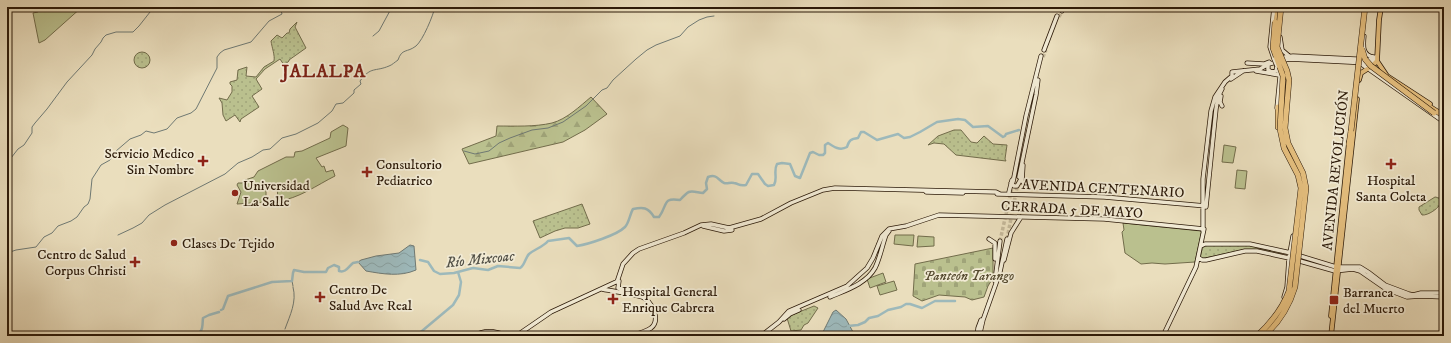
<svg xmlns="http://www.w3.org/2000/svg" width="1451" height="343" viewBox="0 0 1451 343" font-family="'IM FELL DW Pica',serif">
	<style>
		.grass { fill: #bac08e; stroke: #726c4b }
		.forest { fill: url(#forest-firs); stroke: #726c4b }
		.cemetery { fill: url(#cemetery-stones); stroke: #726c4b }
		.park { fill: url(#park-dots); stroke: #726c4b }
		.water { fill: url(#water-waves); stroke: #6f7973 }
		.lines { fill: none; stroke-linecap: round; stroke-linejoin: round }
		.stream { stroke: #6f7973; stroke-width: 1 }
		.river { stroke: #9db9bb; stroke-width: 2.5 }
		.secondary-tunnel { stroke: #c4b799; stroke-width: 3.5; stroke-dasharray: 3.5 2; stroke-linecap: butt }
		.secondary-casing { stroke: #2b1908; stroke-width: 5 }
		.primary-casing { stroke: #2b1908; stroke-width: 5.5 }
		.highway-casing { stroke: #2b1908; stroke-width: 6 }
		.secondary { stroke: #f1ead4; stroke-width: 3.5 }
		.primary { stroke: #e5bf7e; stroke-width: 4 }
		.highway { stroke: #e5bf7e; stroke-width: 5 }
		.secondary-bridge-casing { stroke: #2b1908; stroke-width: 5; stroke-linecap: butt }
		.highway-bridge-casing { stroke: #2b1908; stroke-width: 6; stroke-linecap: butt }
		.secondary-bridge { stroke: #f1ead4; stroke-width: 3.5 }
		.highway-bridge { stroke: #e5bf7e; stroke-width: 5 }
		.poi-dot { fill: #8f2418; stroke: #f1ead4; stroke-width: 1.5 }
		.labels { text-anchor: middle; stroke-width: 3.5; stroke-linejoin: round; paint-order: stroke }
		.poi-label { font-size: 14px; fill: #2b1908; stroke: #f1ead4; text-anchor: start }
		.street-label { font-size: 14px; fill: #2b1908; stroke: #f1ead4 }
		.park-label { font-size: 14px; font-style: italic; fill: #564b30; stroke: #f1ead4 }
		.water-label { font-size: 15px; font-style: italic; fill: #535147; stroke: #f1ead4 }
		.district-label { font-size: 18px; font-weight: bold; letter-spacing: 1px; fill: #7a1f14; stroke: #f1ead4 }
	</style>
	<defs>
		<pattern id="forest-firs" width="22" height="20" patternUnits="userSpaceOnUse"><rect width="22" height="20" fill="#bac08e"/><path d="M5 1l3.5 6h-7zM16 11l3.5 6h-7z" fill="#a0a479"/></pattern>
		<pattern id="cemetery-stones" width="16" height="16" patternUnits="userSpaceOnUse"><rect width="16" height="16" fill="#bac08e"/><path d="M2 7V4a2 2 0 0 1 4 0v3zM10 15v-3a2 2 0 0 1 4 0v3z" fill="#a0a479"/></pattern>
		<pattern id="park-dots" width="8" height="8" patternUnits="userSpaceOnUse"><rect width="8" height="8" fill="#bac08e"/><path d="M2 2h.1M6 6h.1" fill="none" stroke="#a0a479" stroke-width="1.8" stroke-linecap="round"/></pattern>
		<pattern id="water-waves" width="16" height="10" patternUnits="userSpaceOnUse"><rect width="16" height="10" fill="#9db9bb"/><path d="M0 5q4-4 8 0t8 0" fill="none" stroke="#879e9f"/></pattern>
	</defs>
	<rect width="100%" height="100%" fill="#eadebd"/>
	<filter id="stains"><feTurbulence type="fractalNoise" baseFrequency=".005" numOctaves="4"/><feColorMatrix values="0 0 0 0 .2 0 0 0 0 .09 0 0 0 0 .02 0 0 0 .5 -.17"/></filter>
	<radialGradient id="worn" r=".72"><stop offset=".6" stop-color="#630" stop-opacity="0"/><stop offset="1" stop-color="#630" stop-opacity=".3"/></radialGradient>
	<path class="grass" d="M43,7h39l-37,33 -6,3 -6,-30 5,-1z
		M343,125l5,3 -2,18 -30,12 6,9 2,-1 2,6 7,-2 2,6c-18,9 -37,23 -57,25l-1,-16h-11v17l-29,2 4,-12 -4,-7 1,-2h4l3,-3 9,-3 4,-6 28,-14h8l1,-5 7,-1 28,-13 1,-6z
		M1224,145l12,2 -3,16 -11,-1z
		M1237,170l10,1 -2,18 -10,-1z
		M1123,223l78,8v4l-6,27 -30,2 -13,-1 -11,1 -16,-11 -3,-21 2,-2z
		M895,235h19l-1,11 -19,-2z
		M918,236l16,1v9l-17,1z
		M883,273l3,9 -16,6 -3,-9z
		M894,281l3,9 -17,5 -3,-9z"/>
	<path class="forest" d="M591,97l16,17 -22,16 -22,12 -94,22 -7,-15 34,-13 1,-10c18,0 38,1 55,-3 15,-4 28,-17 39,-26z"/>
	<path class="cemetery" d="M993,248v30l-5,8 -4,11 -12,3 -7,-3 -26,-2 -17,6 -9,-5 2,-32z"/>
	<path class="park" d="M297,22l-2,5 11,21 -17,12v1l-5,4 -4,-6 -15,10 -9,10 6,10 -10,7 7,11 -18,12 -1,3 -5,-7 -9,6 -3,-6 -1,-12 -3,-5 8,2 5,-8v-6l-2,-2v-2l7,-2 1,-10 9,-3 -1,9 10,1 8,-10 10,-6c1,-6 -2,-13 -3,-20l6,-6 5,3 5,-5h2l1,-4z
		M134 60a8 8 0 1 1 16 0a8 8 0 1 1-16 0Z
		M954,130h7l10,12 6,1 7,-7 9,8 14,1 -2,14 1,2 -50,-6 -12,-11 -10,-1 -6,2 10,-9z
		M1435,197c16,2 -4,19 -13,18l-3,-5v-3z
		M582,204l8,20 -12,4h-13l-10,3 -15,7 -7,-17z
		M1203,244l45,1 33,7v2l-27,-4h-11l-43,9z
		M814,306l4,2 -10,15 -4,2 -3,5 -10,1 -4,-13 2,-2z"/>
	<path class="water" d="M410,245l4,1 2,24c-16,7 -33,4 -50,1l-8,-9 3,-2 15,-4 23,-3z
		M836,310l10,9 7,13c-9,5 -21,5 -30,0l10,-20z"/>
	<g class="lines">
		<path class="stream" d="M373,36l6,-5 13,-24
			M464,151l11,3 14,-3 10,-8 11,-5 22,-8 16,-2 15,-6 23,-16 16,-16 5,-2 6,-8 23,-21 11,-9 9,-5 24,-9 8,-9 11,-7 8,-3 7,-1
			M7,171l4,-13 7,-9 6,-4 8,-12v-6l3,-4 12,-14 20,-27 25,-27 3,-6 6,-7 2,-4 3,-3 10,-3h17l6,-6 15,-19
			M118,235l15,-7 9,-5 7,-8 16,-10 60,-31 13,-11 14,-6 11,-7 7,-1 12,-11 14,-4 22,-11 14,-12 4,-7 7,-1 11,-10v-3l7,-6 -1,-3c11,-15 15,-9 29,-15 3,-1 6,-4 9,-6 4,-12 9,-7 18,-14 7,-6 17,-30 19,-39
			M7,253l9,-3 20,-3 8,-10 8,-4 6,-7 13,-5 6,-4 7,-10 4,-3 2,-5 2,-20 9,-14 9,-5 6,-9 14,-12 11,-4 5,-4 8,2 13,-4 10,-11 14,-5 5,-4 21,-41v-11l3,-4 4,-3 27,-8 18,-21 13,-7 -2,-7
			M292,281l1,5
			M285,329c5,-14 12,-27 8,-42"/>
		<path class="river" d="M420,260l8,2 6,9 6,3 14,-1 19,-5 15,2 10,-4 22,2c5,-3 5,-10 9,-14 6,-5 14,-7 19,-13l21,-3 8,8c12,-2 40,-11 48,-19 4,-4 5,-13 8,-18 10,-2 15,-2 21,8h5c9,-12 3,-20 21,-17 10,-11 9,-9 23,-7l4,-4 -1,-6 2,-6c9,-3 9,2 16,6 4,1 6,-1 10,0 6,1 4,3 12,2l6,-11h6l7,10 3,2 6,-1c4,-6 -1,-14 3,-21l5,-1 8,1 5,12 5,2 10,-25 3,-1 6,3h4l2,-2v-8l3,-2c6,4 12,8 19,4 2,-7 4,-8 11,-9l3,-6h3l13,8 21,-6 6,4 6,-1 10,-5 17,-10 21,-3 7,1 8,7 15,-1 15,11 2,-1 1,-2 13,-4
			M221,310l2,-1 5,-13 44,-14 20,-1 1,-8 1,-3 10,2h22l2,-4 6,-3 5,2v4c7,2 9,-4 14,-8l5,-1
			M848,326l10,-1 7,-3 4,-4 9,-2 10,-6 13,-3 5,-3h4l12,4 13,-7h20
			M194,336v-1c10,-3 8,-8 9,-17l6,-3 10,-3
			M416,336l37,-31 6,-10 2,-13 -3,-10
			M810,336l10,-4h5"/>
		<path class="secondary-tunnel" d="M1059,17l3,-6
			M1043,57l3,-7
			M1007,239l12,-62
			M1000,241l13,-58"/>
		<g class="secondary-casing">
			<path id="secondary" d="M1274,7l-4,40 4,12
				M1062,11l1,-4
				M1364,36c-1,9 -2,20 10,21
				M1280,37l2,13 7,6
				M1044,50l13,-34
				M1285,57l8,-1 83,4
				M1247,63l17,1 5,-2
				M1360,63l84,59
				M1268,65v5l4,2 4,-1 1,-5
				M1256,71l23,4
				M1231,79l12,-8
				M1221,96l-1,6 2,4
				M1277,108l3,-31 -2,-9
				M1023,165l-1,16 4,5
				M1019,177l17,-82 2,-15
				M1013,182l13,-66 15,-60
				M1011,183l3,3h3l4,-7
				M926,192l37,1
				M1009,192l3,-12
				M997,194l107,3 102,9
				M1206,207l10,-98 2,-12 4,-8
				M703,226l21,5 8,-1
				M1203,231v-52l8,-68 4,-14 10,-15 7,-6v-4l28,-3 9,-5 20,-5 79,4 4,-1 5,-6
				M989,239l6,4v16
				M1201,246l4,-2h45l41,9
				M1297,255l39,12h24l8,5 17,13 24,9 4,1 8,-2h23
				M1199,258l3,2h4l39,-9h12l32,7 46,13 18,-2 7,2 26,18 21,8 14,-1 23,1
				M1004,260l7,-27 10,-16
				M619,281l-1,7 20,6
				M995,281l5,-40
				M617,282l6,-18 10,-11 6,-4 45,-16 17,-8 10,-1 18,4 32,-9 30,-16 32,-13 12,-2 161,4 4,2
				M602,289c13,3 28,4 40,8 10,4 19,23 9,31 -6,4 -14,6 -21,8
				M830,297c16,-7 36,-13 45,-29 5,-10 7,-22 11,-33l3,-4
				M1284,297l3,-10 2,-29 4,-22
				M784,319l6,-5 9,-4
				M980,333l3,-13 17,-48 7,-33
				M474,336c11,-7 22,-5 33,0
				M516,336l35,-24 67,-31
				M761,336l18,-14 10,-11 58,-25 20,-18 6,-10 9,-22 7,-7 17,-3 33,-11 165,4 100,10
				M977,336l1,-8 3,-8
				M1155,336h10
				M1163,336l33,-69 8,-38"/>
		</g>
		<g class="primary-casing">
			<path id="primary" d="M1435,7l9,3
				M1377,61l10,15 43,28
				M1377,61l2,-41 2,-13
				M1359,80l2,-7 11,-7 5,-5
				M1331,316l18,-174
				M1331,336l26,-237"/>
		</g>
		<g class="highway-casing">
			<path id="highway" d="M1276,26l2,-19
				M1425,104l19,12
				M1283,115l3,-20
				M1278,127v-20
				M1349,144l2,-13"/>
		</g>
		<use href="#secondary" class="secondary"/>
		<use href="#primary" class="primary"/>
		<use href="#highway" class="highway"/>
		<g class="secondary-bridge-casing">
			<path id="secondary-bridge" d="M1274,59l3,7"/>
		</g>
		<g class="highway-bridge-casing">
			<path id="highway-bridge" d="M1362,49l3,10 6,7 63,47
				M1351,131l14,-124
				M1257,336c14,-13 25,-26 32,-45l12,-103 -3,-13 -14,-27 -4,-19 3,-53 -10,-28 2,-26
				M1264,336c16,-14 25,-29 31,-49l11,-99 -3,-15 -15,-30 -3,-15 4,-48 -2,-9 -10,-24 4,-40"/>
		</g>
		<use href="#secondary-bridge" class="secondary-bridge"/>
		<use href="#highway-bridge" class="highway-bridge"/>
	</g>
	<g class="poi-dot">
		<path d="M201 155h4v4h4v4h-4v4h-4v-4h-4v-4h4z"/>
		<path d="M1389 158h4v4h4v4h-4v4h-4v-4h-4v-4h4z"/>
		<path d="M365 166h4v4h4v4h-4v4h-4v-4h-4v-4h4z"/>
		<circle cx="235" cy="193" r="4"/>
		<circle cx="174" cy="243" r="4"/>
		<path d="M133 256h4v4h4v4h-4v4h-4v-4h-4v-4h4z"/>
		<path d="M318 291h4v4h4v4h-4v4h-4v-4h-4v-4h4z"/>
		<path d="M611 293h4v4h4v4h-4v4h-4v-4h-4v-4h4z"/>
		<rect x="1329" y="295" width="10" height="10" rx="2"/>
	</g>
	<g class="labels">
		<g class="poi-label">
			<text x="194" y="158" text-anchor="end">Servicio Medico<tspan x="194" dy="16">Sin Nombre</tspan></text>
			<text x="376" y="169">Consultorio<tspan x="376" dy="16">Pediatrico</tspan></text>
			<text x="1391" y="185" text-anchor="middle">Hospital<tspan x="1391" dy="16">Santa Coleta</tspan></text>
			<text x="243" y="190">Universidad<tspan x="243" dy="16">La Salle</tspan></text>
			<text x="182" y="248">Clases De Tejido</text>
			<text x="126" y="259" text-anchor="end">Centro de Salud<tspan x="126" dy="16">Corpus Christi</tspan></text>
			<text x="329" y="294">Centro De<tspan x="329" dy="16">Salud Ave Real</tspan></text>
			<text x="622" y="296">Hospital General<tspan x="622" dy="16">Enrique Cabrera</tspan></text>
			<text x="1343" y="297">Barranca<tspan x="1343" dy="16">del Muerto</tspan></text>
		</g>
		<g class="street-label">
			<text transform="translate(1335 170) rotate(-84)" y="5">AVENIDA REVOLUCIÓN</text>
			<text transform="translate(1103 188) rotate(3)" y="5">AVENIDA CENTENARIO</text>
			<text transform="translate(1072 209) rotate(3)" y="5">CERRADA 5 DE MAYO</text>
		</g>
		<g class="park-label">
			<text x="969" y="280">Panteón Tarango</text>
		</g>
		<g class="water-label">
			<text transform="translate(480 259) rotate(-6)" y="5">Río Mixcoac</text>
		</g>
		<g class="district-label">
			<text x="324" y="77">JALALPA</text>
		</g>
	</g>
	<rect width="1451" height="343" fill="none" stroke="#eadebd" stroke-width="24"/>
	<rect x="8" y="8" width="1435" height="327" fill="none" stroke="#2b1908" stroke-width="2"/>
	<rect x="12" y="12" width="1427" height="319" fill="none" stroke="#2b1908"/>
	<rect width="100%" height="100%" filter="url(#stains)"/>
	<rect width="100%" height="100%" fill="url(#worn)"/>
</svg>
